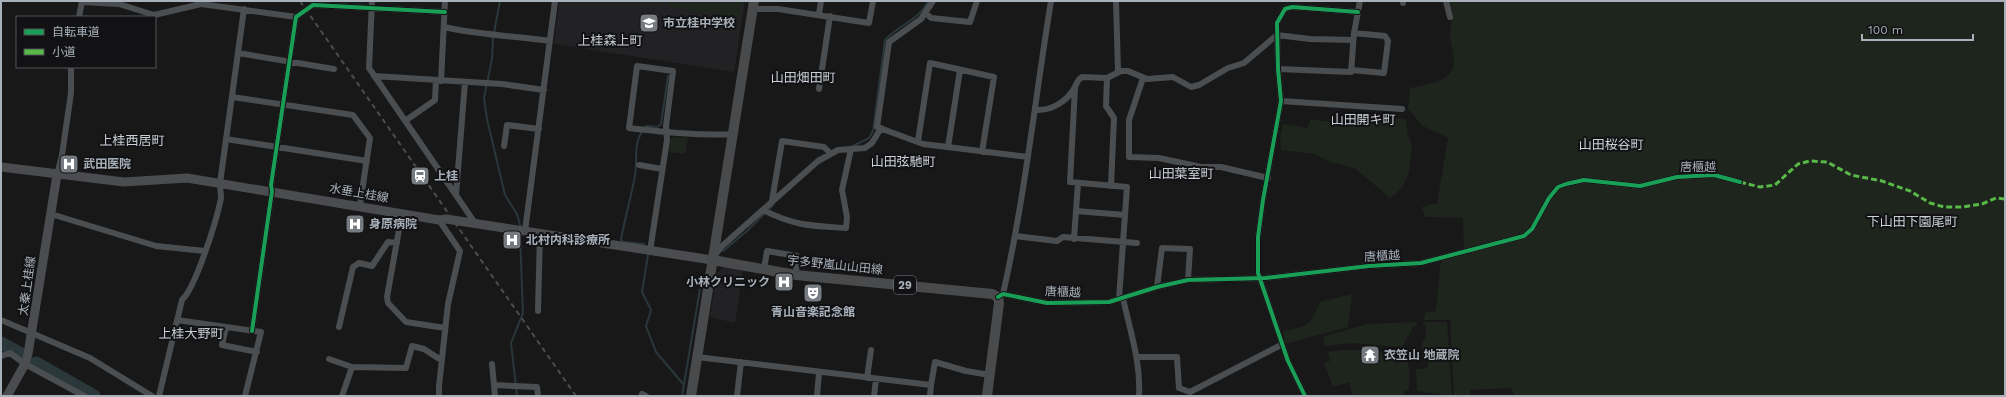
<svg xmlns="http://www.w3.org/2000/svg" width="2006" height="397" viewBox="0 0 2006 397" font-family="'Work Sans','Noto Sans JP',sans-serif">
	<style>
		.built { fill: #222224 }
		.green { fill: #1e251d }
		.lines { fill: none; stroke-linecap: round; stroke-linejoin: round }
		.stream { stroke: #2a373b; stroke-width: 2 }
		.river { stroke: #2a373b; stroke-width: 13 }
		.street { stroke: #4b4e51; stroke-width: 6 }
		.secondary { stroke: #4a4c4f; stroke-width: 9 }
		.primary { stroke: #494a4c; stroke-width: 10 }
		.rail { stroke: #4b4e50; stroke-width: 2; stroke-dasharray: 5 4; stroke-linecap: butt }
		.quiet { stroke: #58b947; stroke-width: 3; stroke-dasharray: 6 3; stroke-linecap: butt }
		.cycleway-casing { stroke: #121214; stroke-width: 6 }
		.cycleway { stroke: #1a9f57; stroke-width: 4 }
		.labels { text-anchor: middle; stroke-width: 4; stroke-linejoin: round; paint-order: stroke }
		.shield { fill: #121214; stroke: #7b8188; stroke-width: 1 }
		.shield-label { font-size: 11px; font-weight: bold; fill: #a8b1ba }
		.poi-label { font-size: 12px; font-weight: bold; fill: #a8b1ba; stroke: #121214; text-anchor: start }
		.street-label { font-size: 12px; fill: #a8b1ba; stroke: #121214 }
		.neighbourhood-label { font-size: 13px; fill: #c9cfd5; stroke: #121214 }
	</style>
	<rect width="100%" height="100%" fill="#181818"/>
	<path class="built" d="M559,1h186l-11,71 -180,-28z
		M724,267l19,3 -8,53 -25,-6 7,-44z"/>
	<path class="green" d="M670,1h72l-2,17 -71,-11z
		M1450,1h555v395h-491l-3,-8 -41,2v6h-16l-4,-76h-26l1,-7 11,-2 4,-44 4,-11 20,-6 -1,-32 -38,-1 -3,-10 15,-4 11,-65 -25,-12 -15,-17 2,-21c12,-2 39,-6 43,-20 3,-8 -2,-22 -3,-31 0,-13 5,-23 0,-36z
		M1356,115l50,4 2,17 4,9 -3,28 -7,15 -12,10 -35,-30 -28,-7 -12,-7 -34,-4 -1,-11 3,-15 24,4 4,-9 40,6z
		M674,137l14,1 -3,16 -16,-2 1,-11z
		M1352,294l-4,33 -63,17 -2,-13c23,-4 28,-6 37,-29z
		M1417,322v3l-4,2 -11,20 -49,-4 -28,3 -2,-9 44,-13z
		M1423,322h24l5,74 -35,-5 -1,-22h9l3,-3v-6l-5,-3 -1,-15 4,-4v-10z
		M1341,350c14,0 57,0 66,12 4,7 2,20 2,28l-5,2v4h-51l-4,-14 -16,5 -9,-24 6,-2 -2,-9z"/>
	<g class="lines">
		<path class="stream" d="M500,1l-7,37 -1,21 -8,39 3,21 18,76 12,19 3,11
			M851,147l18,-9 4,-7 12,-91c13,-15 35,-20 43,-39
			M644,244l-21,-2 -2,-3c4,-21 10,-42 14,-63 3,-19 -3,-34 11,-50l11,1 4,-3 7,-48
			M723,251l24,-20 26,-26
			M648,255l-6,37 9,18 -5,16 10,26 28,33
			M517,396l-6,-53 12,-30 -3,-78
			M682,396l20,-119"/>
		<path class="river" d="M1,343l20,11
			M36,363l58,33"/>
		<path class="street" d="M372,1l-3,67 106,155
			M933,1l-12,18 -32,23 -12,85 46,17 105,13
			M1116,1l2,71
			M1446,1l4,16
			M82,2l37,2 35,11 47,-11 95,13
			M1403,3v-2
			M753,9h25l91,14 4,-22
			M926,13l5,5 39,4 7,-21
			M819,14l2,-13
			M79,17l3,-16
			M444,27c35,8 71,9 106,14
			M238,53l96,16
			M1278,69l73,3 3,-39 6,-32
			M1352,70l32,3 4,-32 -3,-5 -31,-3
			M374,76l128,8 42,6
			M1107,78l-1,28 8,12 -3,68
			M1143,78l-14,42v37l30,1 42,9h20l47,11
			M441,81l4,-80
			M1075,88l-5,94 57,5 -8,112
			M819,89l11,-73
			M232,97l121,18 17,23 -10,67
			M1281,101l121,8
			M1035,110c16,1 32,-8 40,-23 2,-4 2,-7 7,-10l25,1 14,-7h7l19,8 26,-2 18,10 8,-2 29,-17 16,-5 33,-28 33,4 43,1
			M405,121l30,-21 1,-20
			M226,139l141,22
			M918,141l12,-78 64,14 -12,75
			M504,146l3,-21 32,4
			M948,147l12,-77
			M639,165l23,4
			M57,175l5,-20 9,-62v-26
			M456,195l9,-113
			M772,201l10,-60 42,6 6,6
			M763,210c31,16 49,16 83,18l1,-11 -5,-27 9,-41
			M1076,211l49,4
			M402,213l-15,84 1,6 18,19 39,6
			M51,214l105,32 49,5
			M439,220l21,31 -12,53 -9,82v10
			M525,231l30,-230
			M1015,236l42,5 6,-4 74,6
			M1074,239l4,-56
			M650,251l17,-111 -1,-14 7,-55 -36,-5 -8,62c35,4 69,8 105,6
			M715,255l6,-8 97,-86 20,-11 27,-2 7,-5 9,-15
			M764,269l3,-18 30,5 -1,19
			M1157,287l5,-39 28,1 -2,31
			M1003,294c22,-97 32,-195 48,-293
			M998,297l5,-3 44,9 62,-1 48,-15 31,-7 77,-2 104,-12 52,-3 103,-27 8,-7 17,-31 9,-11 8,-3 18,-4 56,6 37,-9 37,-2 26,7
			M1123,298c7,33 18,64 16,98
			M538,311l2,-77
			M1,320l89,38 62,38
			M177,320l84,12 -16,64
			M226,327l-4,18 35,7
			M339,327l14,-60 6,-4 13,3 16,-24 9,1
			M252,331l20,-140 -1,-6 25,-168 17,-12 132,7
			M1,356l9,-3 15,11 59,32
			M697,357l234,28 -1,11
			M1137,357h40l2,31 11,4 91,-47
			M329,359l23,8 54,1 6,-22 12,3 17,11
			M492,364l3,32
			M867,378l4,-28
			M494,385l43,2 1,9
			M931,385l4,-23 31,9 24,4
			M642,394l4,2
			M159,396l23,-96c14,-13 35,-81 39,-102 0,-5 -1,-10 -1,-15l24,-174
			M342,396l10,-29
			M737,396l4,-34
			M817,396l2,-23
			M874,396l2,-17
			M1305,396l-17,-35 -30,-88v-36l5,-37 18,-99 -3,-32 -1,-46 8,-14 7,-2 66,5"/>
		<path class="secondary" d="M1,167l123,15 63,-4 252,42 7,-1 266,41
			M7,396l18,-32 3,-10 29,-179"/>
		<path class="primary" d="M712,260l84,15 196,19 6,3 1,6 -12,93
			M691,396l63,-395"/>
		<path class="rail" d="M300,1l276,395"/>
		<path class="quiet" d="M1740,182l20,5 15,-2 23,-21 12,-3 17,1 24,13 31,6 28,10 20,12 14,4h18l20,-3 14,-6 9,1"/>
		<g class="cycleway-casing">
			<path id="cycleway" d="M998,297l5,-3 44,9 62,-1 48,-15 31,-7 77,-2 104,-12 52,-3 103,-27 8,-7 17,-31 9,-11 8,-3 18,-4 56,6 37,-9 37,-2 26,7
				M252,331l20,-140 -1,-6 25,-168 17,-12 132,7
				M1305,396l-17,-35 -30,-88v-36l5,-37 18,-99 -3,-32 -1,-46 8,-14 7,-2 66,5"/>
		</g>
		<use href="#cycleway" class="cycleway"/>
	</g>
	<defs>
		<g id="school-square" transform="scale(1)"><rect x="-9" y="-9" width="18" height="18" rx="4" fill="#767b81" stroke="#121214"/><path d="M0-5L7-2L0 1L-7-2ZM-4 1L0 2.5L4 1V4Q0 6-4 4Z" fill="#fff"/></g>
		<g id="hospital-square" transform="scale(1)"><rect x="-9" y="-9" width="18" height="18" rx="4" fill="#767b81" stroke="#121214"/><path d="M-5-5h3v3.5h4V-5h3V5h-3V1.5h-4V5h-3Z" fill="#fff"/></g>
		<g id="station-square" transform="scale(1)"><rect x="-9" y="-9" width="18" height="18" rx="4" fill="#767b81" stroke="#121214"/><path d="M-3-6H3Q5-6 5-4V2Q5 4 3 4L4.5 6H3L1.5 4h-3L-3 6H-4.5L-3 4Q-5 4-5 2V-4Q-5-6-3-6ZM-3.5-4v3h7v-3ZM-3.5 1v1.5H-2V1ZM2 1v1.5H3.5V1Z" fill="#fff"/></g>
		<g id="theatre-square" transform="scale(1)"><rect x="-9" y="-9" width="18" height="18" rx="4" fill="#767b81" stroke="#121214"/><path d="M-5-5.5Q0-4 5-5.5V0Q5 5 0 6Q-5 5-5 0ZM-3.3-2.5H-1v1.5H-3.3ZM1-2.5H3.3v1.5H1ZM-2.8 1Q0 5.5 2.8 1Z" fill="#fff"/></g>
		<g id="temple-square" transform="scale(1)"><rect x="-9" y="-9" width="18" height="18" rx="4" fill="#767b81" stroke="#121214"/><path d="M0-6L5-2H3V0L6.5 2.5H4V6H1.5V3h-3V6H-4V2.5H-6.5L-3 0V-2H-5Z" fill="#fff"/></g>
	</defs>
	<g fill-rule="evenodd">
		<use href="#school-square" x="649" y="23"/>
		<use href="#hospital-square" x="69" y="164"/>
		<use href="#station-square" x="420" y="176"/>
		<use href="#hospital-square" x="355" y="224"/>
		<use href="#hospital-square" x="512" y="240"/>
		<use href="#hospital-square" x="784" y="282"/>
		<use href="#theatre-square" x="813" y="293"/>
		<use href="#temple-square" x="1370" y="355"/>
	</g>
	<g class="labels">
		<rect class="shield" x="894" y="276" width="22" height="18" rx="3"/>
		<g class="shield-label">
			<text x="905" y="289">29</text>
		</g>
		<g class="poi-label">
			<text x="663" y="27">市立桂中学校</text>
			<text x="83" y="168">武田医院</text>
			<text x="434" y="180">上桂</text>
			<text x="369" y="228">身原病院</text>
			<text x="526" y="244">北村内科診療所</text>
			<text x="770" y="286" text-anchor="end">小林クリニック</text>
			<text x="813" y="316" text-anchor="middle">青山音楽記念館</text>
			<text x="1384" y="359">衣笠山 地蔵院</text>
		</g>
		<g class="street-label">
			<text x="1698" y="171">唐櫃越</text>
			<text transform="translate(359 193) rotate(10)" y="4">水垂上桂線</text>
			<text transform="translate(1382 256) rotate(-3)" y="4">唐櫃越</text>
			<text transform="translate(835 265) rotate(6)" y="4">宇多野嵐山山田線</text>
			<text transform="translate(27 286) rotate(-82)" y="4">太秦上桂線</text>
			<text transform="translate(1063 292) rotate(2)" y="4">唐櫃越</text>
		</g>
		<g class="neighbourhood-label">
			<text x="610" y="45">上桂森上町</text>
			<text x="803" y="82">山田畑田町</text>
			<text x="1363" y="124">山田開キ町</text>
			<text x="132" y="145">上桂西居町</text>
			<text x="1611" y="149">山田桜谷町</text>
			<text x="903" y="166">山田弦馳町</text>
			<text x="1181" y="178">山田葉室町</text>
			<text x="1912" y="226">下山田下園尾町</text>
			<text x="191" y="338">上桂大野町</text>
		</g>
	</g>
	<rect width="2006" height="397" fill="none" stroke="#a8b1ba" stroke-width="4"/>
	<rect x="16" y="16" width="140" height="52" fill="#121214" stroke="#4e5256"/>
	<rect x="24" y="29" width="20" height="6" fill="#1a9f57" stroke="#4e5256"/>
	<text x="52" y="36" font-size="12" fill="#a8b1ba">自転車道</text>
	<rect x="24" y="49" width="20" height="6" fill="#58b947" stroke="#4e5256"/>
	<text x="52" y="56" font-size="12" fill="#a8b1ba">小道</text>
	<path d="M1862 34v6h111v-6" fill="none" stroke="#a8b1ba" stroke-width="2"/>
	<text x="1868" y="34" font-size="12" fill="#a8b1ba" stroke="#121214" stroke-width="3" paint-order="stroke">100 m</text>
</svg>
